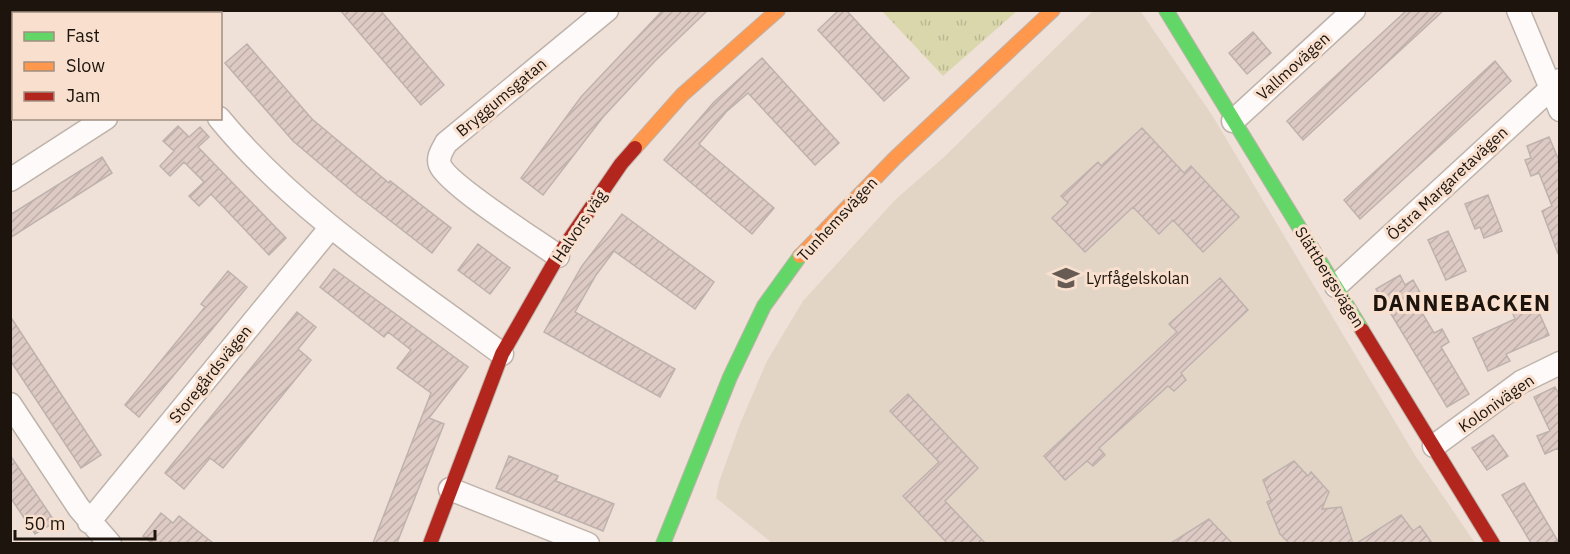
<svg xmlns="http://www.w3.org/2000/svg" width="1570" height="554" viewBox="0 0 1570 554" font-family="'IBM Plex Sans',sans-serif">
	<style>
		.education { fill: #e2d5c6 }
		.grass { fill: url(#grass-tufts) }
		.building { fill: url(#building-hatch); stroke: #beb2ae; stroke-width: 1.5 }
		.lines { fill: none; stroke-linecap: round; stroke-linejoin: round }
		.street-casing { stroke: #beb3ab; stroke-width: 25 }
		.fast-casing { stroke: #beb3ab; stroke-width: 16 }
		.slow-casing { stroke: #beb3ab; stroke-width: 16 }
		.jam-casing { stroke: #beb3ab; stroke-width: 16 }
		.street { stroke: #fdfaf9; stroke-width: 22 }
		.fast { stroke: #63d668; stroke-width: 14 }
		.slow { stroke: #ff974d; stroke-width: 14 }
		.jam { stroke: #b3261e; stroke-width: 14 }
		.labels { text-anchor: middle; stroke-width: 6; stroke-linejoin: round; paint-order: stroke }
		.street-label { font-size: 16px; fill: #1c140d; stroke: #f9e0ce }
		.poi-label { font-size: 16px; fill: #1c140d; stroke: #f9e0ce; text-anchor: start }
		.district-label { font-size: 22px; font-weight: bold; letter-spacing: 1.5px; fill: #1c140d; stroke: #f9e0ce }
	</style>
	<defs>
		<pattern id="grass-tufts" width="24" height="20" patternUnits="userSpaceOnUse" patternTransform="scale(1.5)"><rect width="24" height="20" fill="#dad7ac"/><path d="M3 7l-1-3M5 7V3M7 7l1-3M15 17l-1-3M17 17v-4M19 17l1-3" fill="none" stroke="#bab893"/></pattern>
		<pattern id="building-hatch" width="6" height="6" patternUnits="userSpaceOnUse" patternTransform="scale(1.5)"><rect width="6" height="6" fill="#decac5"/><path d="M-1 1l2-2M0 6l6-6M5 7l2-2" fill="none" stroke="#beada8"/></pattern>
	</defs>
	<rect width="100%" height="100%" fill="#efe1d8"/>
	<path class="education" d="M1093,11l48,1 71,103 203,340 60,88h-703l-56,-45 3,-16 21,-58 27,-63 36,-60 93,-102 47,-41z"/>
	<path class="grass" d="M882,11h135l-74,65z"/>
	<path class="building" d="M340,10h40l64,75 -23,20z
		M663,10h45l-53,51 -52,56 -60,78 -22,-17 60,-81z
		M839,10h7l63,68 -25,23 -66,-71z
		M1407,10h37l-141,130 -16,-19z
		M1253,32l18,21 -24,21 -18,-21z
		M247,44l65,75 77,64 1,-2 61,47 -19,25 -75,-58 -64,-54 -68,-78z
		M762,58l77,85 -24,22 -67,-72 -22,19 -27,32 75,64 -22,26 -88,-74 50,-58z
		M1495,61l16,20 -151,138 -16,-19z
		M178,126l11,11 11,-10 9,10 -11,10 88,91 -17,17 -58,-61 -12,12 -10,-10 15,-14 -20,-20 -14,14 -10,-10 14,-15 -11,-10z
		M1142,128l42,45 7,-7 48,51 -36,35 -30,-32 -14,14 -26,-27 -48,45 -33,-34 16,-15 -7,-7 37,-34 3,4z
		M1549,137l11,26 -2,91 -16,-43 10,-5 -13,-33 -8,3 -6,-16 6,-2 -4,-12z
		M102,157l10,16 -102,65v-23z
		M1488,195l14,36 -18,7 -4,-11 -5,2 -10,-25z
		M622,214l92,68 -19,27 -81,-58 -18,24 -21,37 100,57 -15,28 -116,-65 38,-66z
		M1448,231l18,40 -20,9 -18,-40z
		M478,244l32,24 -20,26 -32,-24z
		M334,269l134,98 -39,51 15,6 -47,119h-24l58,-150 -34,-25 14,-18 -23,-18 -4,5 -64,-50z
		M228,271l19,16 -108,130 -14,-12 80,-98 -4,-3z
		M1400,275l5,10 8,-5 8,14 -7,5 20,34 8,-4 7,13 -8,5 28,47 -22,13 -71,-118z
		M1220,278l28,32 -67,63 5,7 -12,11 -6,-5 -69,62 6,7 -12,11 -6,-5 -22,19 -21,-24 133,-124 -8,-8z
		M1533,299l16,36 -43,19 4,7 -22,10 -15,-33 42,-19 -4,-10z
		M297,312l19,15 -18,22 13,11 -88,108 -13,-10 -26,31 -19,-16z
		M10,316l91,139 -20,13 -71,-108z
		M1555,387l5,9v55l-2,-3 -13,6 -8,-18 13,-5 -16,-34z
		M908,394l70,74 -33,33 40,42h-38l-44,-47 36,-34 -49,-51z
		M1493,435l15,21 -21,14 -15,-22z
		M10,455l45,67 -20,12 -25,-37z
		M509,456l49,20 -2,5 58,23 -11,27 -107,-43z
		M1294,461l14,15 3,-4 18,20 -7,17 19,-2 12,36h-64l-9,-9 -13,-32 4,-2 -8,-20z
		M1524,483l35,60h-28l-13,-22 -16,-26z
		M161,513l12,10 6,-7 34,27h-61l-9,-7z
		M1401,515l12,16 7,-5 12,17h-75z
		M1209,519l23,24h-61z"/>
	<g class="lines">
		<g class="street-casing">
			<path id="street" d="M32,10l2,4
				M137,10l2,4
				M1518,10l42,100
				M219,118c78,95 185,163 283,236
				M1233,121l121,-111
				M10,180l96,-62
				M558,256c-21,-15 -111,-72 -118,-91 -3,-8 2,-14 6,-22l161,-133
				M1336,286l224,-206
				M10,404l69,104 31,36
				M1434,446l87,-64 39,-19
				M450,489l138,55
				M89,522l242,-295"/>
		</g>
		<g class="fast-casing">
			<path id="fast" d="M1166,10l196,320
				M663,544l67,-167 34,-71 36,-50"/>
		</g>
		<g class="slow-casing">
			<path id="slow" d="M635,148l47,-53 96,-85
				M800,256l95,-98 158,-148"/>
		</g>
		<g class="jam-casing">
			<path id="jam" d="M1362,330l131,214
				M430,544l72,-190 56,-98 63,-92 14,-16"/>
		</g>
		<use href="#street" class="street"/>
		<use href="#fast" class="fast"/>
		<use href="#slow" class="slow"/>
		<use href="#jam" class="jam"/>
	</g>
	<defs>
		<g id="school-bare" transform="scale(2.07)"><path d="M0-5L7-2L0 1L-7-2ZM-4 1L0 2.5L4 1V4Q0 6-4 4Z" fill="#665c54" stroke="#f9e0ce" stroke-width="2.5" paint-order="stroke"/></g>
	</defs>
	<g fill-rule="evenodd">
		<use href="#school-bare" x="1066" y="278"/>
	</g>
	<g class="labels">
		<g class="street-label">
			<text transform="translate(1293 66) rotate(-42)" y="6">Vallmovägen</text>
			<text transform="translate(501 97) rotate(-40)" y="6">Bryggumsgatan</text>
			<text transform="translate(1447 183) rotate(-43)" y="6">Östra Margaretavägen</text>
			<text transform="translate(837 219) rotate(-47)" y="6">Tunhemsvägen</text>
			<text transform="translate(579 226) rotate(-56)" y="6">Halvors väg</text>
			<text transform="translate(1330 277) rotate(58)" y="6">Slättbergsvägen</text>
			<text transform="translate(210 374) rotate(-51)" y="6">Storegårdsvägen</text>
			<text transform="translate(1496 403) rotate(-35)" y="6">Kolonivägen</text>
		</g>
		<g class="poi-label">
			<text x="1086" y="284">Lyrfågelskolan</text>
		</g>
		<g class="district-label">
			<text x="1462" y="311">DANNEBACKEN</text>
		</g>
	</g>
	<rect width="1570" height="554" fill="none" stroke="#1c140d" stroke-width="24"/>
	<rect x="12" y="12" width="210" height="108" fill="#f9e0ce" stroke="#a18e81" stroke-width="1.5"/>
	<rect x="24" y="32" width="30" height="9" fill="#63d668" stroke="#a18e81" stroke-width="1.5"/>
	<text x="66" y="42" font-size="18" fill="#1c140d">Fast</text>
	<rect x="24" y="62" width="30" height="9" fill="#ff974d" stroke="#a18e81" stroke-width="1.5"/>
	<text x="66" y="72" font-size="18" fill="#1c140d">Slow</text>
	<rect x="24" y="92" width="30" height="9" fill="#b3261e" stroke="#a18e81" stroke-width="1.5"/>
	<text x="66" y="102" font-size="18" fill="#1c140d">Jam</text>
	<path d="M15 530v9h140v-9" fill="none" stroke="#1c140d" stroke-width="3"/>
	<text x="24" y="530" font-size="18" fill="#1c140d" stroke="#f9e0ce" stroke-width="4.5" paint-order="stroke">50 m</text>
</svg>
